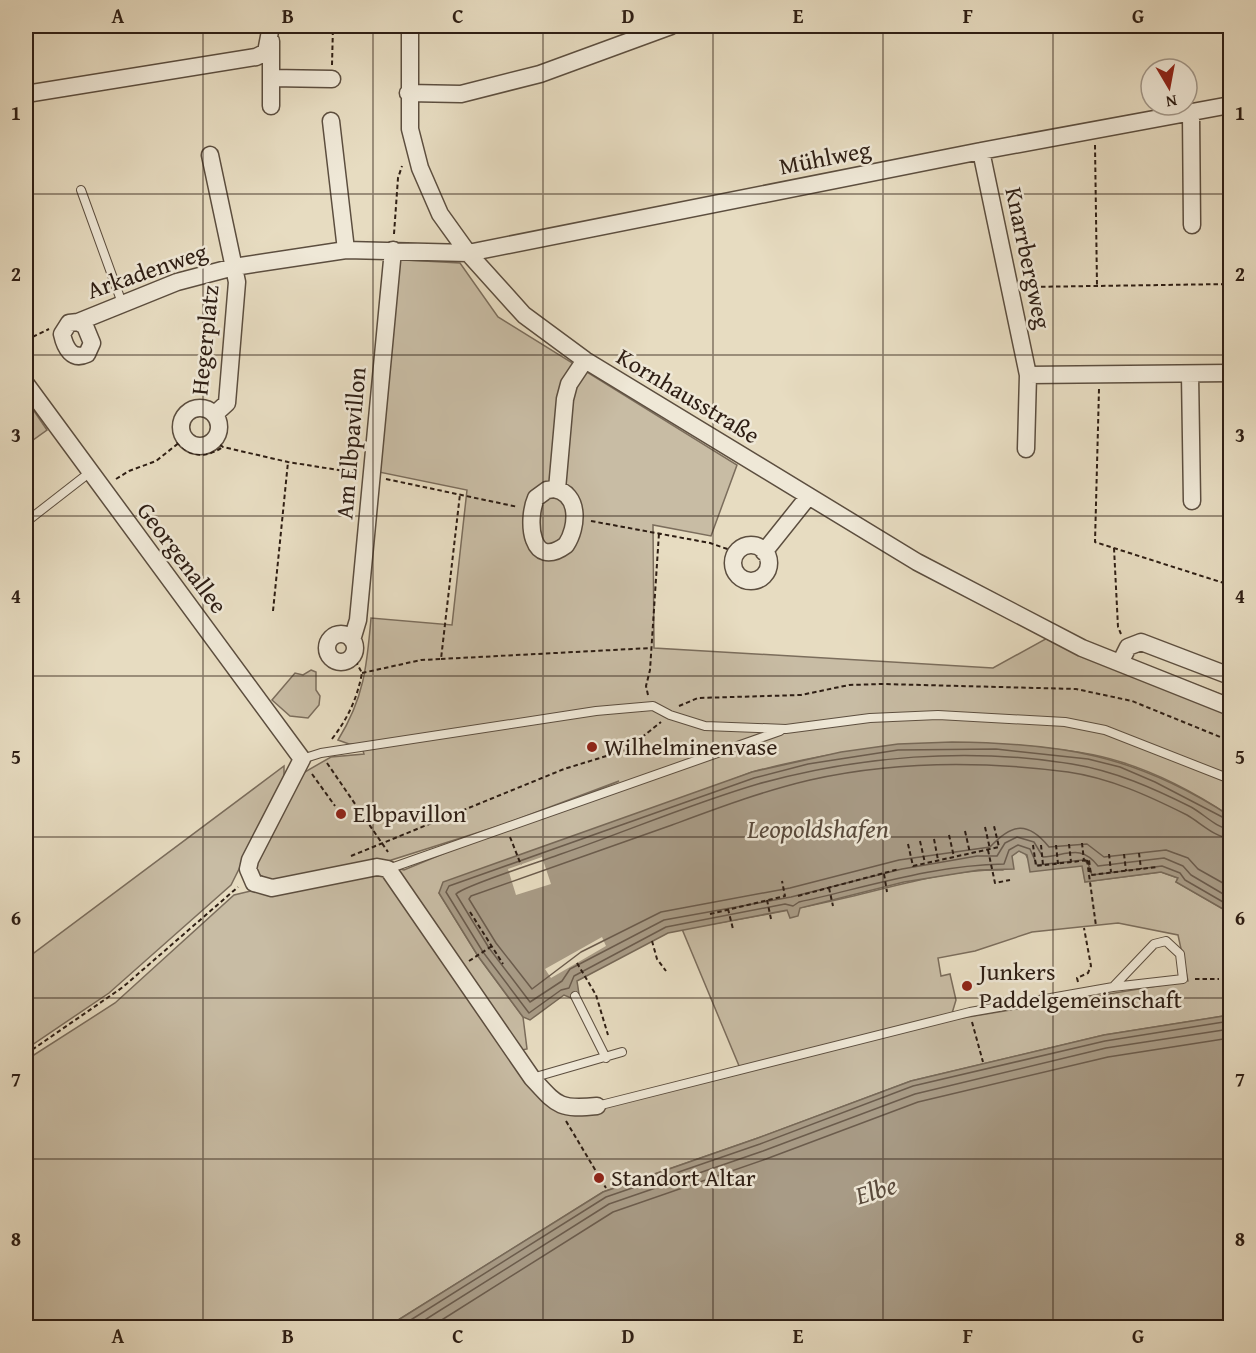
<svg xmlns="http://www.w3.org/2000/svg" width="1256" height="1353" viewBox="0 0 1256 1353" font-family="'Gentium Book Plus',serif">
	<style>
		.green { fill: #c8bca4; stroke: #7b6d5c; stroke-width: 1.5; fill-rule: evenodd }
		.water { fill: #a89b86; stroke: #776958; stroke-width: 1.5 }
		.pier { fill: #e7dcc1 }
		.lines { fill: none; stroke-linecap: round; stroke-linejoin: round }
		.shore { stroke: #6b5c4d; stroke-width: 1.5 }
		.lane-casing { stroke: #5c4e3f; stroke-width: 10 }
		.street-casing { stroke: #5c4e3f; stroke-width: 19 }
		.path { stroke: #2e1e14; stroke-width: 2; stroke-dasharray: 4.5 3; stroke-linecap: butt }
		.lane { stroke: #efe8d7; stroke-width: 8 }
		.street { stroke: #efe8d7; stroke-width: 16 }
		.grid { fill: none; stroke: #2e1e14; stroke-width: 1.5; stroke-opacity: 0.55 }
		.poi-dot { fill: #8f2418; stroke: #efe8d7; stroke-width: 2 }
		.labels { text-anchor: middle; stroke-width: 5; stroke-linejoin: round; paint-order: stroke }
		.street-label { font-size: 24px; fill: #2e1e14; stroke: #efe8d7 }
		.poi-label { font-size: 24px; fill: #2e1e14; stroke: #efe8d7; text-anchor: start }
		.water-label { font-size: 26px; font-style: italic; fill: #594a3c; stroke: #efe8d7 }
		.neatline { fill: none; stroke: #2e1e14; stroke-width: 2 }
		.grid-label { font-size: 20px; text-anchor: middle; font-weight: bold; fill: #2e1e14 }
	</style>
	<rect width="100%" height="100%" fill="#e7dcc1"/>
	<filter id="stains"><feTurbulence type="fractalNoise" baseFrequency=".00333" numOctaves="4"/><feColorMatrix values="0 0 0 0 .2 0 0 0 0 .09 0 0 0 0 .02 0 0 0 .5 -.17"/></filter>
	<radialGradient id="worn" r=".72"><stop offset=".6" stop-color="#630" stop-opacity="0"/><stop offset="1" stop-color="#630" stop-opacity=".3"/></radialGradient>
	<path class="green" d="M387,259l73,4 38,54 239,148 -26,71 -58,-11 1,123 339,20 67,-37 170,67v118c-33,-22 -70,-42 -109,-54 -28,-9 -56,-12 -85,-15 -97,-10 -190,0 -284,25l-313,121 39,63 45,61 4,32 -15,3 23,37 52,23 155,-39 -60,-144c56,-9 112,-19 167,-32 51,-12 101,-28 154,-27l11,-17 5,-2 6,2 3,6 55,7 2,16 76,-10 17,6 -2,4 54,31v102l-126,20 -193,46 -153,57 -155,54 -216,135 -361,1v-268l89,-57 119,-108 42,-10 -21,-13 -1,-10 49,-89 28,-16 33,-3 -3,-10h-12l-11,-4c26,-42 29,-74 33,-122l81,7 15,-135 -98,-20zM619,781l-215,89 -25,-6 126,-40zM1118,923l60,12 10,46 -238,39 6,-20 -6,-26 -9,2 -3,-18 37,-7 57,-19z
		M26,399l21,31 -21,15z
		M311,670l5,2v18l4,6 -1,9 -11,13 -18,-2 -18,-16 23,-27 8,2z
		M284,766v13l-53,106 -122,108 -83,56v-90z"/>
	<path class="water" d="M952,742c110,1 184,13 278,74v97l-54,-31 2,-4 -17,-6 -76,10 -3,-16 -52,6 -3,-17 -8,-4 -7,5 2,13 -35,1 -75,12 -104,26 -2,8 -8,2 -3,-8 -119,23 -91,48 2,13 -8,4 -7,-3 -34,25 -7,-3 -45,-61 -39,-63 4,-11 309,-110 89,-20 57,-8z
		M1230,1015v312h-843l216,-135 155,-54 153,-57 193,-46z"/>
	<path class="pier" d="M542,857l9,27 -35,11 -8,-26z
		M602,937l4,9 -55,32 -6,-9z"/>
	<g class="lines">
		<path class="shore" d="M1230,821l-75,-39 -35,-15 -32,-8 -92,-10 -98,1 -90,14 -54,14 -305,108 -3,6 37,60 46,61 32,-23 8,-2 5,-12 92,-49 119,-23 8,2 6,-4c68,-15 135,-37 205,-38l5,-14 9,-5 12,4 7,16 46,-5 5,3 4,12 70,-9 18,7 5,7 45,26
			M1230,829c-14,-1 -26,-15 -39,-22 -38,-19 -76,-36 -119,-43 -104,-17 -213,-8 -314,20 -65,19 -133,48 -197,70 -18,7 -96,31 -105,40l33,54 41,54 32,-21 8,-12 94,-49 127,-23 111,-28 75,-13h20l8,-13 12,-6 17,5 9,15c25,-2 38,-13 55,9l66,-8 19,8 8,9 39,23
			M1230,838c-16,-1 -29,-15 -43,-23 -38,-19 -77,-37 -119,-43 -85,-11 -174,-11 -258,8 -47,11 -92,28 -138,45 -67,24 -134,47 -201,71l-2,3 27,44 36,46 49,-37 80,-40 129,-24 109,-28 91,-13c22,-24 38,-26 59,0l38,-3 17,13 62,-7 22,8 10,11 32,18
			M398,1328l208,-131 154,-53 153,-58 192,-45 125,-20
			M412,1328l197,-124 154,-53 152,-57 191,-46 124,-19
			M429,1328l184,-116 153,-53 152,-57 190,-45 122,-19"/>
		<g class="lane-casing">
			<path id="lane" d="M81,190l41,113
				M26,522l63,-49
				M302,759l19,-6 275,-42 57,-5 17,9 35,11 81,3 84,-11 68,-3 127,7 40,8 125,49
				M388,869l392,-138
				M575,996l31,62
				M532,1078l90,-26
				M597,1106l373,-94 143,-25 41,-43 12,-3 14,13 3,25 -70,8"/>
		</g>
		<g class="street-casing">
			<path id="street" d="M410,26v103l10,39 20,46 28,39 56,62 61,45 332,202 165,86 148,59
				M271,41v65
				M271,78l61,1
				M408,93l53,1 79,-20 131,-48
				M26,94l230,-37 10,-5 5,-26
				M1191,113l1,112
				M331,121l15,129
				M981,151l47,224 202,-2
				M210,155l27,127 -10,121 -12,11
				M78,322l99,-40 57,-15 112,-17 122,3 513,-102 249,-46
				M78,322l7,4 7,17 -5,11c-15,7 -22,-6 -25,-20l7,-11z
				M1190,374l2,127
				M26,384l276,375 -52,101 -2,9 6,14 18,5 105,-21 11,2 144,209c25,27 26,32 65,28
				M181 427a19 19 0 1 1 38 0a19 19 0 1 1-38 0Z
				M1026,449l2,-74
				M554,489c26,4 24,38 12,56 -35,26 -40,-24 -30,-47l11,-8z
				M557,489l8,-90 4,-15 16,-24
				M733 563a18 18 0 1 1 36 0a18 18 0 1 1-36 0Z
				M764,552l44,-55
				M327 648a14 14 0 1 1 28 0a14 14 0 1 1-28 0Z
				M352,640l6,-20 35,-370
				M1120,663l8,-16 13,-5 89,34"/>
		</g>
		<path class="path" d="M332,65l1,-39
			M1095,145l2,141
			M394,234l4,-56 4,-12
			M1026,287l204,-3
			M26,340l23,-11
			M1099,389l-4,153 135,43
			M214,440l9,7 65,15 69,11
			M177,442c14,16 29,16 46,5
			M116,479l13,-8 27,-10 29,-23
			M386,479l132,28
			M591,521l119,22 26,9
			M1114,548l4,79 3,7
			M273,611l15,-149
			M441,659l210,-11
			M362,673l59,-13 20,-1 19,-165
			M648,695l-2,-9 4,-16 9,-137
			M679,706l19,-8 103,-3 48,-10 34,-1 193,5 56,12 98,40
			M332,739c16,-21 25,-40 30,-66l-9,-17
			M327,763l61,89
			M312,774l23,32
			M985,827l5,22
			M965,831l5,22
			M949,835l5,22
			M510,837l11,28
			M934,839l4,21
			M920,841l5,22
			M1082,843l2,18
			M908,844l5,22 86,-19 -5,-21
			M1069,844l2,18
			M1033,845l3,21 53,-6 2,15 66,-8
			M1041,845l2,20
			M1056,845l2,19
			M988,850l7,33 15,-3
			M1139,853l2,16
			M1109,854l2,18
			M1124,854l2,17
			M351,856l213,-87 62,-19 35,-28
			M1087,860l9,66
			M884,874l3,18
			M829,888l4,18
			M798,896l101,-27
			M767,900l4,19
			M728,909l5,20
			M470,912l33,52
			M710,914l75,-18 -3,-15
			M652,941l5,18 9,12
			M469,961l23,-15
			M577,963l19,32 12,40
			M1195,979h24
			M1078,982l-1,-4 11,-5 3,-7 -7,-38
			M972,1022l11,40
			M26,1054l97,-67 115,-100
			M566,1121l40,67"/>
		<use href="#lane" class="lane"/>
		<use href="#street" class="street"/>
	</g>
	<path class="grid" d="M203,26v1302M373,26v1302M543,26v1302M713,26v1302M883,26v1302M1053,26v1302M26,194h1204M26,355h1204M26,516h1204M26,676h1204M26,837h1204M26,998h1204M26,1159h1204"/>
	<g class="poi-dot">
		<circle cx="592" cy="747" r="6"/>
		<circle cx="341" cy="814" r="6"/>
		<circle cx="967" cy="986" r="6"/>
		<circle cx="599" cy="1178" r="6"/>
	</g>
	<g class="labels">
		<g class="street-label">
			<text transform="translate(825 158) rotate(-11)" y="8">Mühlweg</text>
			<text transform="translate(1028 258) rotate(78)" y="8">Knarrbergweg</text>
			<text transform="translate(147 271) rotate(-19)" y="8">Arkadenweg</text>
			<text transform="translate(205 340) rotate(-84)" y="8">Hegerplatz</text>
			<text transform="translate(688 396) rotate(31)" y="8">Kornhausstraße</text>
			<text transform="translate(351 443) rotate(-85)" y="8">Am Elbpavillon</text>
			<text transform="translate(182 558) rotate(53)" y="8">Georgenallee</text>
		</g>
		<g class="poi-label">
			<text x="604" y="755">Wilhelminenvase</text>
			<text x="353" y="822">Elbpavillon</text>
			<text x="979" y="980">Junkers<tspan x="979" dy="28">Paddelgemeinschaft</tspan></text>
			<text x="611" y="1186">Standort Altar</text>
		</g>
		<g class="water-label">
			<text x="818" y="838">Leopoldshafen</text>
			<text transform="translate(876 1190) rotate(-17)" y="9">Elbe</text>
		</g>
	</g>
	<rect width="1256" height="1353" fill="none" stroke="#e7dcc1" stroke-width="66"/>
	<g transform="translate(1169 87) rotate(170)"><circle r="28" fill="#efe8d7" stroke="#a29789" stroke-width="1.5"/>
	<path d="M0-4.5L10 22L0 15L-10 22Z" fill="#8f2418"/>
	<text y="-9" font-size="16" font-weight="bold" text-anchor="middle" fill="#2e1e14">N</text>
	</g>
	<rect x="33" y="33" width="1190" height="1287" class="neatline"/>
	<g class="grid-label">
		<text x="118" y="23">A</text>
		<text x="288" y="23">B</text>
		<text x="458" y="23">C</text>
		<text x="628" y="23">D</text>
		<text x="798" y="23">E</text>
		<text x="968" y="23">F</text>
		<text x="1138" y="23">G</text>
		<text x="16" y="120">1</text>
		<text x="1240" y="120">1</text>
		<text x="16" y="281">2</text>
		<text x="1240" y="281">2</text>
		<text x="16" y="442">3</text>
		<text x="1240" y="442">3</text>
		<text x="16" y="603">4</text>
		<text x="1240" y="603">4</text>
		<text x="16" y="764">5</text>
		<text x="1240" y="764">5</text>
		<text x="16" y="925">6</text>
		<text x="1240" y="925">6</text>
		<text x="16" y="1086">7</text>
		<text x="1240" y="1086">7</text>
		<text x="16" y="1246">8</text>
		<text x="1240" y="1246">8</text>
		<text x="118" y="1343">A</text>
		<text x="288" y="1343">B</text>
		<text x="458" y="1343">C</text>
		<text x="628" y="1343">D</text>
		<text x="798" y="1343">E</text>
		<text x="968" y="1343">F</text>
		<text x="1138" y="1343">G</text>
	</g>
	<rect width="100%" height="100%" filter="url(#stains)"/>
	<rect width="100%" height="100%" fill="url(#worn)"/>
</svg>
